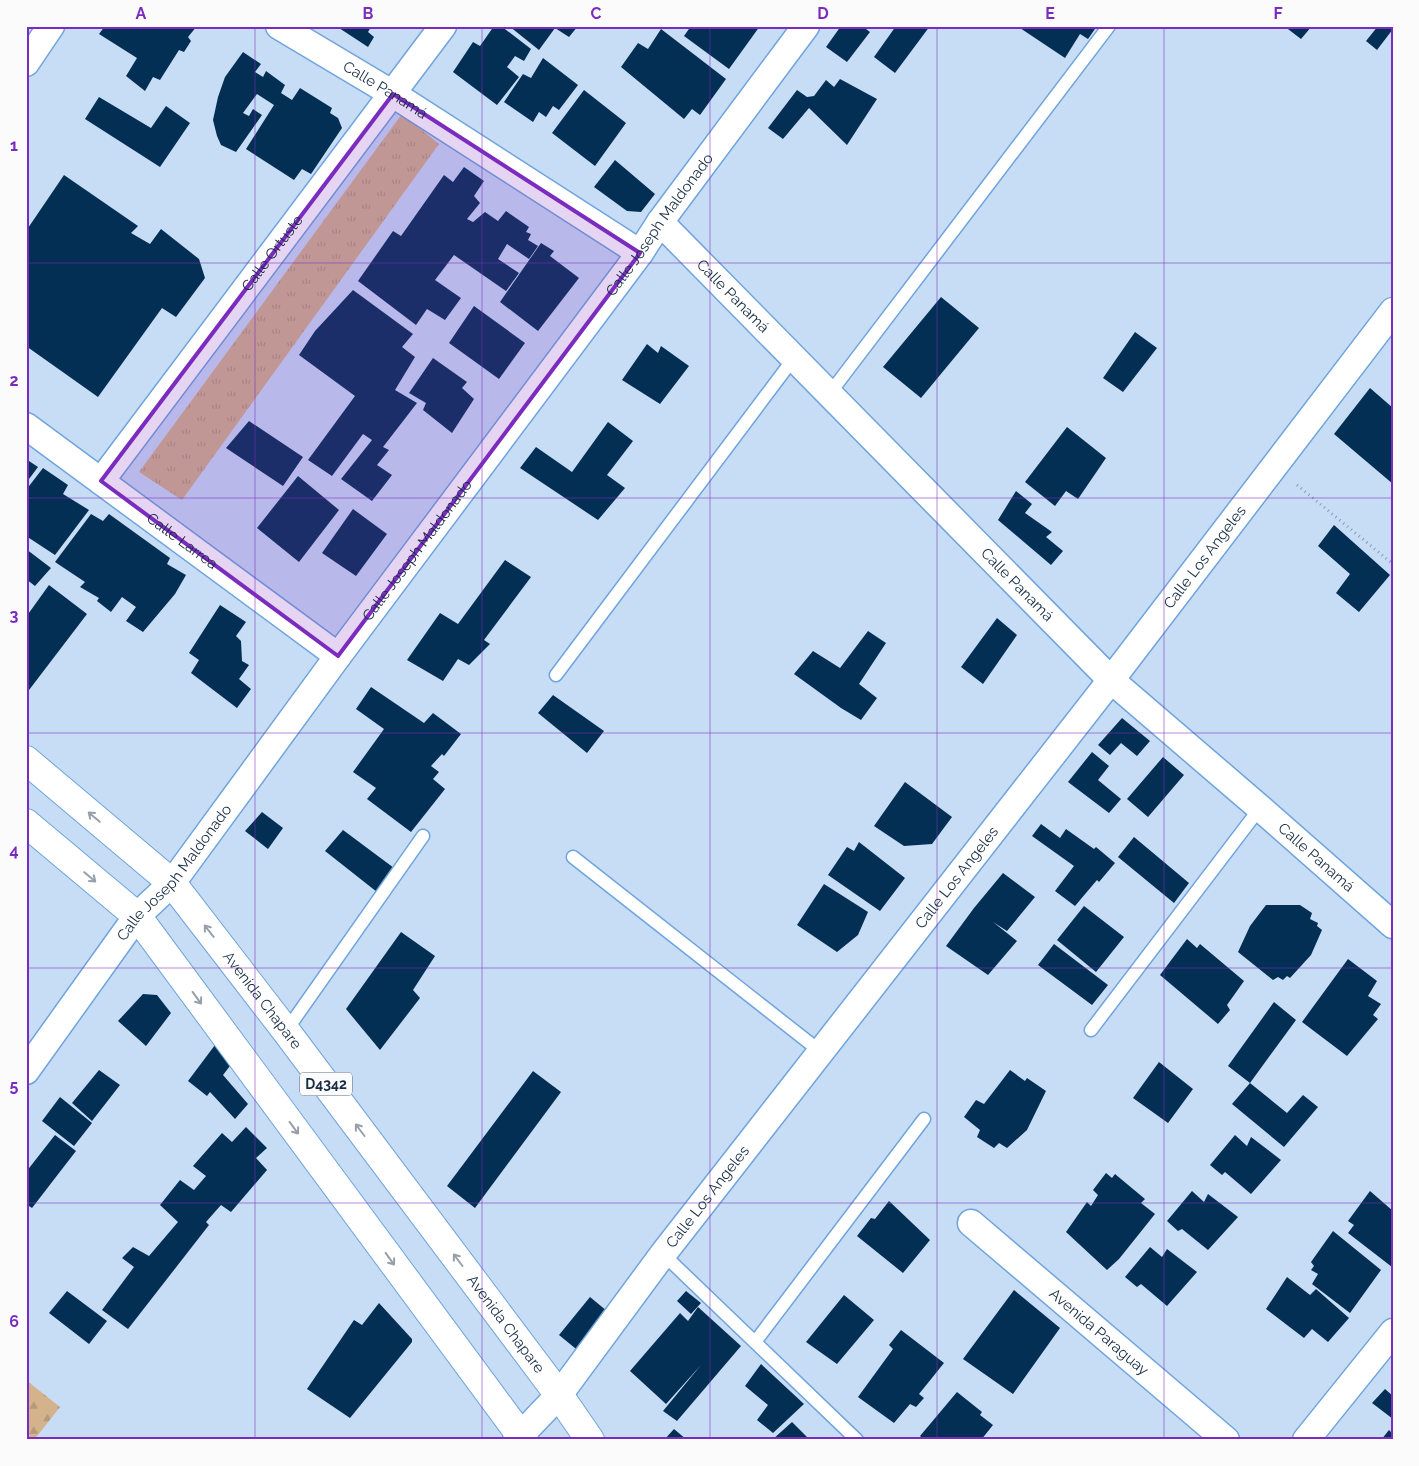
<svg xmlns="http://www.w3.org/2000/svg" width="1419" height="1466" viewBox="0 0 1419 1466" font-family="Raleway,sans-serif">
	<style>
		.grass { fill: url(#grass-tufts) }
		.forest { fill: url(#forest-firs) }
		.building { fill: #042f54 }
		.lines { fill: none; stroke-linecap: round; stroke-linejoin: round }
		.lane-casing { stroke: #6fa4dc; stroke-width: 15 }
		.street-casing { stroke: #6fa4dc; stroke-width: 29 }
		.primary-casing { stroke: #6fa4dc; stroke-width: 30 }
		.path { stroke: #869cb3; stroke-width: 3; stroke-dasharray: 1 4; stroke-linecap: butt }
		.lane { stroke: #fff; stroke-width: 12 }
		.street { stroke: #fff; stroke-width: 26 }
		.primary { stroke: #fff; stroke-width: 28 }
		.oneway { stroke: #97a0aa }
		.marked { fill: #7b2cbf; fill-opacity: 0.2; stroke: #7b2cbf; stroke-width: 4; stroke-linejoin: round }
		.grid { fill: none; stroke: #7b2cbf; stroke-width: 1; stroke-opacity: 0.55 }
		.labels { text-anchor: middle; stroke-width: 5; stroke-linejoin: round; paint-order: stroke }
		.shield { fill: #fbfbfb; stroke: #5b6b7a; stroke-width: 1 }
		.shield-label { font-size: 14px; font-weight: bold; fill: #172d43 }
		.street-label { font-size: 15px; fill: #172d43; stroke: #fbfbfb }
		.neatline { fill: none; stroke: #7b2cbf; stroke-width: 2 }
		.grid-label { font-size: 16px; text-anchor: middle; font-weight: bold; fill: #7b2cbf }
	</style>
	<defs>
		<pattern id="grass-tufts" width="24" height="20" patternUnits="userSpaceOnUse" patternTransform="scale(1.25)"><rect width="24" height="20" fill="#d3b28c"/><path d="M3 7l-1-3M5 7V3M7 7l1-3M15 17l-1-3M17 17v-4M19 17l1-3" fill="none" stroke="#b4997a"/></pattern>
		<pattern id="forest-firs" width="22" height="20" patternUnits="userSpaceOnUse" patternTransform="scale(1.25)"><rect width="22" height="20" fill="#d3b28c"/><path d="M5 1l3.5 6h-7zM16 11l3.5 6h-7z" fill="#b4997a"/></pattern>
	</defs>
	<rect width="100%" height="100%" fill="#c7ddf5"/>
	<path class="grass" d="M402,114l37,30 -257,356 -43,-28z"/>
	<path class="forest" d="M26,1380l34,27 -26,33h-8z"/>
	<path class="building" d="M105,26h92l-9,11 3,4 -7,11 -5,-2 -19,30 -7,-3 -8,14 -19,-15 11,-18 -38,-24z
		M336,26h34l1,1 -3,5 6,5 -6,10z
		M494,26h7l30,23 -7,12 -9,-5 -8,11 12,10 -22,28 -44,-33 20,-30 7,4z
		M509,26h69l-9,11 -14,-9 -16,22z
		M691,26h69l-31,43 -45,-33z
		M841,26h21l8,6 -23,30 -21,-15z
		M896,26h34l-35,47 -21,-16z
		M1022,26h75l-9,13 -8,-5 -15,24 -45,-30z
		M1284,26h28l-11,13z
		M1378,26h15v3l-16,21 -11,-9z
		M661,29l65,50 -26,36 -8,-6 -8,10 -63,-52 17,-24 10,6z
		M243,52l18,12 -6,8 8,5 3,-6 19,14 -4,8 11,7 8,-12 32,20 -2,5 8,5 4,10 -31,46 -9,-5 -8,11 -48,-31 28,-44 -17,-11 -14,19 6,3 4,-7 9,6 -26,37 -15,-7 -4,-9 -4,-16 5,-23 7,-20z
		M543,58l35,27 -19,25 -6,-4 -7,11 -7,-5 -6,10 -29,-20 19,-28 8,4z
		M840,79l37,20 -30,46 -38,-37 -26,31 -15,-11 29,-38 10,7 7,-1 12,-16 8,7z
		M584,90l42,33 -31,43 -43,-33z
		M99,97l52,31 15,-22 24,17 -30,44 -75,-48z
		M615,160l40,34 -14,18 -14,-1 -33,-24z
		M464,167l20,14 -10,15 6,7 -13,16 6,3 12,-10 13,9 8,-10 23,16 -3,5 5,2 -3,6 10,6 -9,13 -22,-15 -9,15 21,14 -13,18 -52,-36 -19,25 26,18 -16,22 -18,-11 -11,16 -58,-44 35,-50 8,5 43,-61 9,7z
		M64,175l74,51 -7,7 19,11 11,-15 38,30 6,19 -29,39 -14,-9 -64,89 -72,-51v-115z
		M541,243l13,8 -4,5 29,22 -41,53 -38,-29z
		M353,290l60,44 -11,13 13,10 -20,33 22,13 -34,44 6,3 -12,15 15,10 -20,26 -31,-22 31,-39 -9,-6 -31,42 -24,-16 47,-64 -56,-41 16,-24z
		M941,297l38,31 -58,70 -38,-31z
		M474,306l51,37 -26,36 -50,-36z
		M1135,332l22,16 -34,44 -20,-14z
		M647,344l11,9 3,-7 28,20 -29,38 -38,-24z
		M433,358l34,24 -5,6 12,11 -22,34 -29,-23 3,-7 -17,-10z
		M1370,388l23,20v76l-59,-50z
		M249,421l54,36 -20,29 -57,-38z
		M608,422l25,19 -26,34 18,13 -27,32 -78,-52 16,-21 36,25z
		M1067,427l39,31 -28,41 -12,-8 -11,15 -30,-24z
		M26,459l12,8 -12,16z
		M43,468l25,17 -5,9 26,16 -34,45 -29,-19v-46z
		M298,476l41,34 -40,52 -42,-34z
		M1016,491l16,13 -7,9 27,19 -6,5 17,14 -12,14 -53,-45z
		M353,509l34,25 -31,42 -34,-23z
		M91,514l12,7 6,-7 61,44 -3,6 19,11 -11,19 -32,38 -17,-11 10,-14 -14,-10 -11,15 -14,-11 2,-3 -19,-11 5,-5 -30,-20z
		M1334,525l56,50 -31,37 -23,-19 14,-19 -32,-28z
		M26,549l25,19 -16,18 -9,-7z
		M505,560l26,17 -47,63 6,4 -21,21 -11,-6 -15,22 -36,-21 33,-47 18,11z
		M49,585l38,29 -61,80v-77z
		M220,605l26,17 -10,14 5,5 1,20 7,4 -10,14 12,10 -14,19 -46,-35 8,-13 -10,-7z
		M997,618l20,17 -34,49 -22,-17z
		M868,631l18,12 -27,41 18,14 -16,22 -20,-12 -47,-34 19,-23 27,17z
		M371,687l53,36 9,-10 28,21 -17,22 -2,-2 -11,12 8,6 -6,7 12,10 -34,43 -44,-33 9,-11 -23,-16 31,-43 -28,-20z
		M553,695l51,36 -17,22 -49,-40z
		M1122,718l28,23 -13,15 -16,-13 -11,12 -12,-10z
		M1092,752l17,14 -11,14 23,19 -12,14 -41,-31z
		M1163,757l21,18 -36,42 -21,-18z
		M905,782l47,35 -20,27 -28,2 -30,-20z
		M262,812l21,16 -15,21 -23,-18z
		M1041,824l19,14 6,-9 28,20 2,-2 19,16 -16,19 -2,-2 -22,26 -20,-15 19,-25 -42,-30z
		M343,830l51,38 -17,24 -52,-41z
		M1134,837l55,46 -15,20 -56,-46z
		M859,842l46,36 -25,33 -52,-36 19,-28 7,4z
		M1003,873l32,24 -28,34 -14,-9 24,19 -29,34 -42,-29 28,-38z
		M824,884l44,28 -10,23 -21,17 -40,-27z
		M1266,905h34l12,8 -2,6 8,4 -1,3 5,4 -11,25 -21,23 -3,-2 -4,4 -5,-3 -5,3 -35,-28 12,-26z
		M1084,906l40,31 -28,35 -39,-32z
		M401,932l34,24 -22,34 7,8 -40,52 -34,-41z
		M1187,939l10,9 3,-4 44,37 -17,24 3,5 -12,14 -58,-49z
		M1054,944l54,41 -16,20 -54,-40z
		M1348,959l29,22 -9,15 13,8 -8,11 5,4 -31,37 -45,-34z
		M143,994l14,1 14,18 -25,33 -28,-25z
		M1274,1002l22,18 -46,63 -22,-17z
		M215,1045l18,17 -10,13 25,29 -13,15 -25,-27 -3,4 -19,-15z
		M1159,1062l34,27 -25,34 -35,-25z
		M99,1070l21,15 -28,36 -20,-18z
		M1010,1070l15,11 2,-3 19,13 -19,39 -20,18 -8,-5 -5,5 -17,-11 3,-7 -16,-13 12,-17 8,4z
		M533,1071l28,21 -86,116 -28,-22z
		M1250,1083l37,30 16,-18 15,12 -34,40 -52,-43z
		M60,1097l32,26 -18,23 -32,-25z
		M246,1127l21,21 -11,10 11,12 -36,42 -10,-7 -15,17 3,3 -81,104 -26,-19 32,-43 -12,-9 11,-11 16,9 29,-34 -18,-17 20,-25 14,10 12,-14 -13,-10 29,-33 10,9z
		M55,1135l21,16 -44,57 -3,-2 -3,3v-37z
		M1235,1135l12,11 4,-9 30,23 -30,34 -26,-22 -3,3 -12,-10z
		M1106,1173l6,5 3,-4 30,25 -4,4 14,11 -36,45 -12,11 -41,-38 21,-30 4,4 7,-11 -5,-5z
		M1192,1191l12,11 4,-8 30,23 -30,33 -26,-21 -4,2 -11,-10z
		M1370,1191l23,20 -1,56 -44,-34 6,-8 -6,-4z
		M889,1201l41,39 -27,33 -46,-37 14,-18 4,1z
		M1333,1231l48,39 -31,43 -38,-29 6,-10 -7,-4 3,-4 -3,-4z
		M1150,1247l12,10 5,-8 30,23 -30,34 -26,-22 -4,3 -12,-10z
		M1287,1277l23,18 6,-6 33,29 -21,24 -16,-13 -8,9 -38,-29z
		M1014,1290l46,38 -47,66 -50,-35z
		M67,1291l40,30 -18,23 -40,-31z
		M686,1291l15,12 -10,11 -14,-13z
		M844,1295l30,25 -37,44 -31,-22z
		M590,1297l23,19 -32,37 -22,-18z
		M379,1303l33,36v3l-62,76 -43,-29 47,-69 8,5z
		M698,1307l43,39 -64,75 -14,-10 38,-46 -35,39 -36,-33 50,-58 8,8z
		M901,1330l43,33 -25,31 5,4 -8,9 -6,-3 -16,19 -36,-26 35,-48 -4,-4z
		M761,1364l43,40 -31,29 -16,-13 11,-15 -23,-19z
		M1385,1389l8,7v23l-21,-16z
		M957,1392l25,20 -2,3 13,10 -12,15h-57l-4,-4z
		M792,1422l18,18h-38z
		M674,1429l13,11h-23z
		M1389,1430l4,4v6h-12z"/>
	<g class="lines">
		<g class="lane-casing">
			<path id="lane" d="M830,393l279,-367
				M556,675l238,-317
				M573,857l248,195
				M1091,1030l169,-222
				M286,1031l137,-195
				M663,1254l194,186
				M755,1342l169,-223"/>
		</g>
		<g class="street-casing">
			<g id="street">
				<path id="s1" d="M279,26l114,68 247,159"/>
				<path d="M26,63l25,-37"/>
				<path id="s2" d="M660,222l451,458 149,128 133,117"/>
				<path id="s3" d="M26,426l312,230"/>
				<path id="s4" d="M101,481l342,-455"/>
				<path id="s5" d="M26,1071l111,-155 35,-33 166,-227 302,-403 20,-31 146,-196"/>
				<path id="s6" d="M971,1223l255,217"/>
				<path id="s7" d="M516,1440l43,-45 104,-141 448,-574 282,-369"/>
				<path d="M1306,1440l87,-108"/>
			</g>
		</g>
		<g class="primary-casing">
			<g id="primary">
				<path id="s8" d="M26,760l146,123 114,148 273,364 31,45"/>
				<path d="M26,823l111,93 387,524"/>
			</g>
		</g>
		<path class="path" d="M1297,485l96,79"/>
		<use href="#lane" class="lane"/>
		<use href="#street" class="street"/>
		<use href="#primary" class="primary"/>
	</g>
	<defs><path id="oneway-shaft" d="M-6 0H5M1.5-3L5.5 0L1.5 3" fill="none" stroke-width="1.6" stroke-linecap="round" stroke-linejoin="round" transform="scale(1.25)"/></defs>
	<g class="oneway">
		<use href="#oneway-shaft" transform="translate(94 817) rotate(-140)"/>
		<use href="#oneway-shaft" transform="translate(90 877) rotate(40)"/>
		<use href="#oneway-shaft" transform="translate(209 931) rotate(-128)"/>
		<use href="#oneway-shaft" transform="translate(197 998) rotate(54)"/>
		<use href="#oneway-shaft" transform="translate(294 1128) rotate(54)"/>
		<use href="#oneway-shaft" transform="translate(360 1130) rotate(-127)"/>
		<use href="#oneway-shaft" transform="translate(390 1259) rotate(54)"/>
		<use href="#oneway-shaft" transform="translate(458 1260) rotate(-127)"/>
	</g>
	<path class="marked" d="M393,94l247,159 -302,403 -237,-175z"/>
	<path class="grid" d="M255,26v1414M482,26v1414M710,26v1414M937,26v1414M1164,26v1414M26,263h1367M26,498h1367M26,733h1367M26,968h1367M26,1203h1367"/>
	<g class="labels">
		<rect class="shield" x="300" y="1072.5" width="52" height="23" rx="4"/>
		<g class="shield-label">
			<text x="326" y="1089">D4342</text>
		</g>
		<g class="street-label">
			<text dy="5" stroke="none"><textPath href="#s1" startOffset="124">Calle Panamá</textPath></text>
			<text dy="5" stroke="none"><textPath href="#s5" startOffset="1058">Calle Joseph Maldonado</textPath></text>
			<text dy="5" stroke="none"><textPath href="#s4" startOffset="285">Calle Ortuste</textPath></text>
			<text dy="5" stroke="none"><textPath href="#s2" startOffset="104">Calle Panamá</textPath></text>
			<text dy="5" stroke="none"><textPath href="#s3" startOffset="194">Calle Larrea</textPath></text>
			<text dy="5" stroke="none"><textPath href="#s5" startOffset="652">Calle Joseph Maldonado</textPath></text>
			<text dy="5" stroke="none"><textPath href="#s7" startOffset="1120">Calle Los Angeles</textPath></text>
			<text dy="5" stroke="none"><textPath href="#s2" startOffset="509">Calle Panamá</textPath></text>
			<text dy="5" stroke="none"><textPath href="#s2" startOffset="914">Calle Panamá</textPath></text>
			<text dy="5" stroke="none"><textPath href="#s5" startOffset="248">Calle Joseph Maldonado</textPath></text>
			<text dy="5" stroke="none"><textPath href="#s7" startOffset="715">Calle Los Angeles</textPath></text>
			<text dy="5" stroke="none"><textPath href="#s8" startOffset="339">Avenida Chapare</textPath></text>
			<text dy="5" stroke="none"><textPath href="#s7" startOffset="310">Calle Los Angeles</textPath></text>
			<text dy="5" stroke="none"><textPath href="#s8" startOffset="744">Avenida Chapare</textPath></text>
			<text dy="5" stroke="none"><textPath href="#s6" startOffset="168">Avenida Paraguay</textPath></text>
		</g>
	</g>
	<rect width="1419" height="1466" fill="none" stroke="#fbfbfb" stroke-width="55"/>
	<rect x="28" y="28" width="1364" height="1410" class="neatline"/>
	<g class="grid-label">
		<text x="141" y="19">A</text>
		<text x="368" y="19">B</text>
		<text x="596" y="19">C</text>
		<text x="823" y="19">D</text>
		<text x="1050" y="19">E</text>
		<text x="1278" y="19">F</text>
		<text x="14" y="151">1</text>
		<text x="14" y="386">2</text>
		<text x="14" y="621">3</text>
		<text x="14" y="856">4</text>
		<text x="14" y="1091">5</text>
		<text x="14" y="1327">6</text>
	</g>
</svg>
